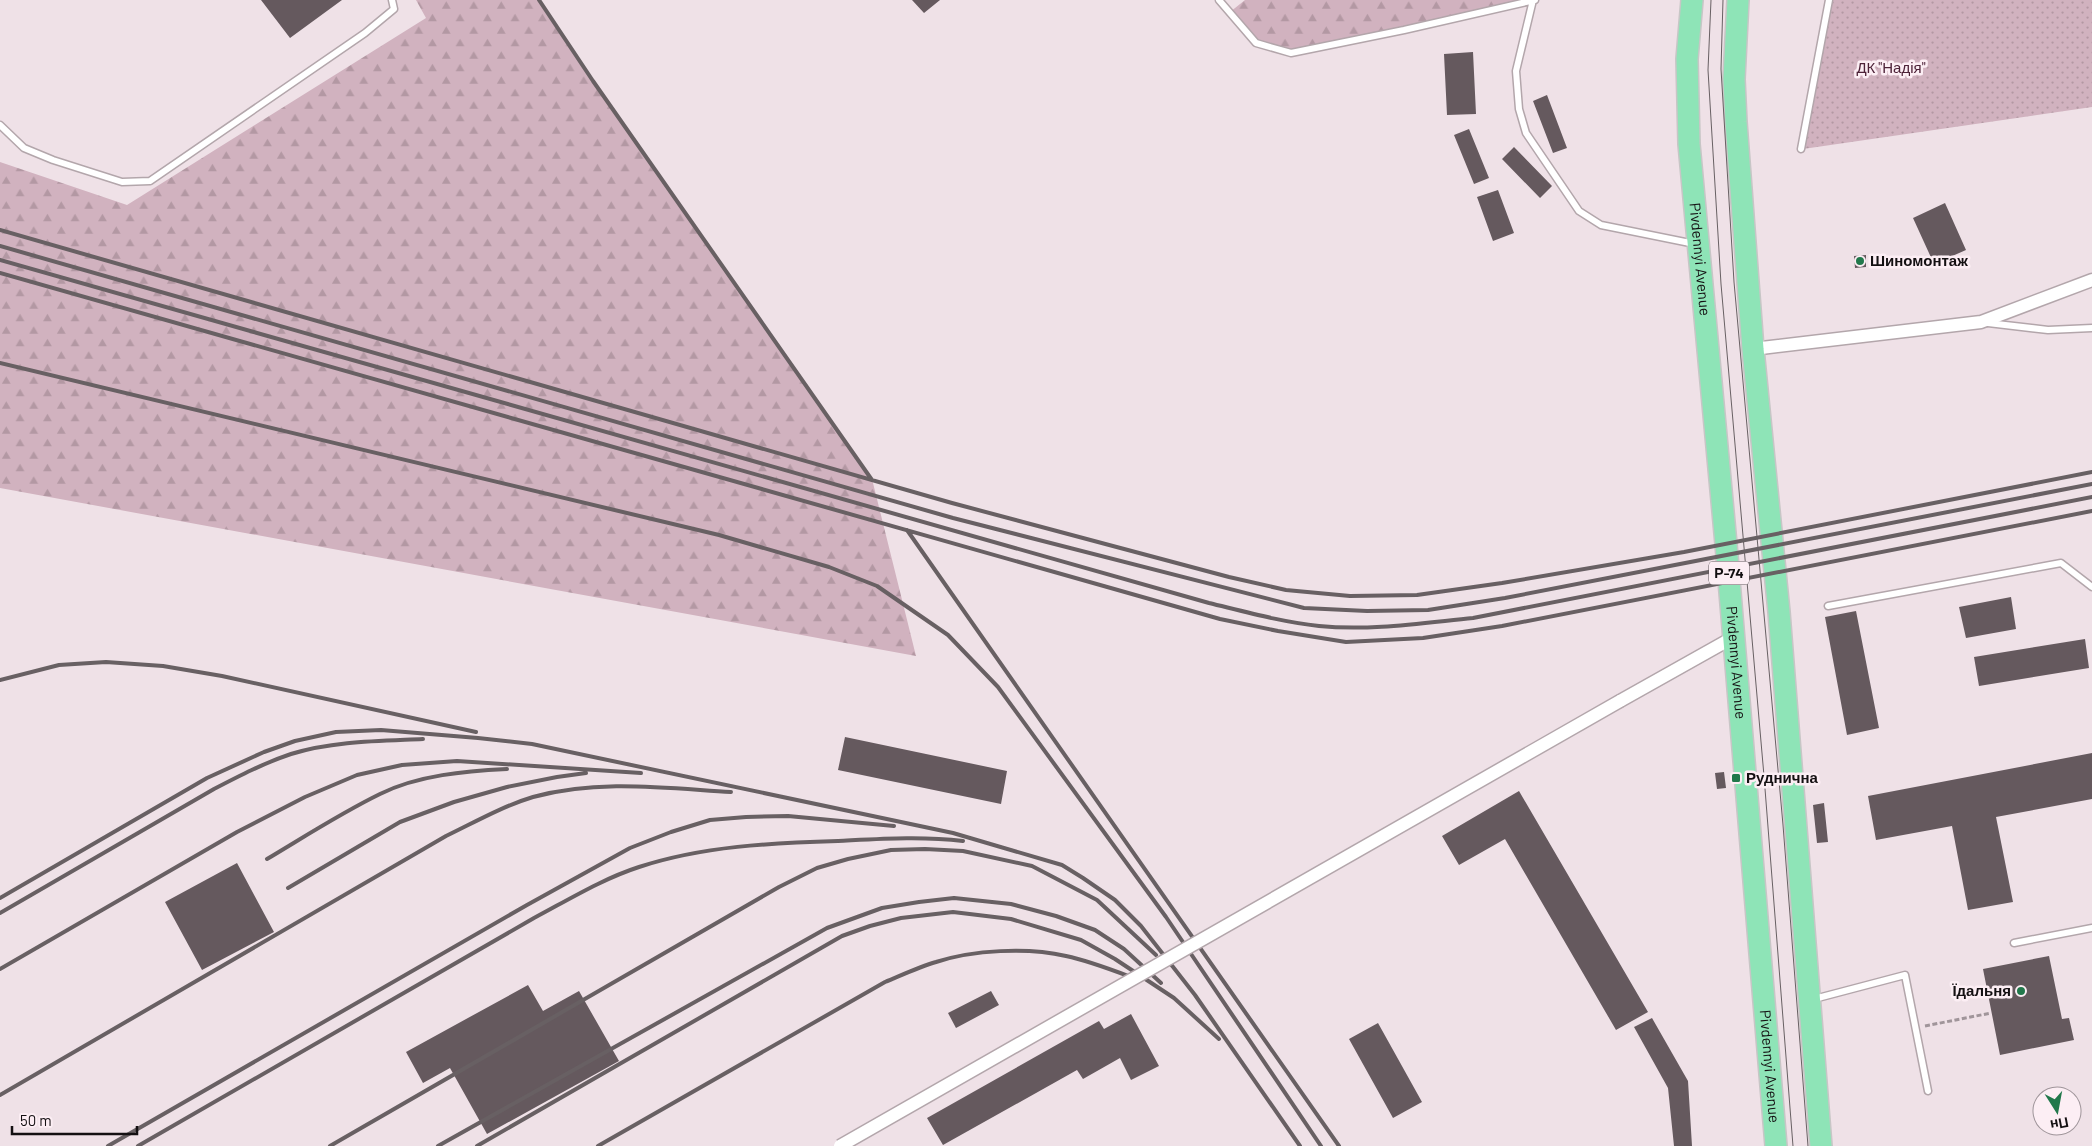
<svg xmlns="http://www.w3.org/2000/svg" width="2092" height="1146" viewBox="0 0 2092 1146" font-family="Barlow,sans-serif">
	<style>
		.grass { fill: url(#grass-dots) }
		.forest { fill: url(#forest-firs) }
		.building { fill: #65595e }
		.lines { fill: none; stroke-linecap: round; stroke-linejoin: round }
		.service-casing { stroke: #b3a6ab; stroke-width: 9 }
		.minor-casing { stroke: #b3a6ab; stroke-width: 15 }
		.primary-casing { stroke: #c7c6c6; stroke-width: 24 }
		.path { stroke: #a0959a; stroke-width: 3; stroke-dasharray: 5 2.5; stroke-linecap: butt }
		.service { stroke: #fff; stroke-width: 6 }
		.minor { stroke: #fff; stroke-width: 12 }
		.primary { stroke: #8ee4b7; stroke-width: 21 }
		.tram { stroke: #686063; stroke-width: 1 }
		.rail { stroke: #686063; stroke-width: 4 }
		.minor-bridge-casing { stroke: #b3a6ab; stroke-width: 15; stroke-linecap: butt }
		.minor-bridge { stroke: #fff; stroke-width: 12 }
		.poi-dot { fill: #21784b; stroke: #fceef4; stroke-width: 2 }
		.labels { text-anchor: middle; stroke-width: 5; stroke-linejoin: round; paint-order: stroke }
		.shield { fill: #fceef4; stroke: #5a5356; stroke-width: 1 }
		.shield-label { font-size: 14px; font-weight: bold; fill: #141012 }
		.park-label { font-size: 15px; fill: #4d2238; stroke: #fceef4 }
		.street-label { font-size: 15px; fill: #141012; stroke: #fceef4 }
		.poi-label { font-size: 15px; font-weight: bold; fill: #141012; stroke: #fceef4; text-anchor: start }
	</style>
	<defs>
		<pattern id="grass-dots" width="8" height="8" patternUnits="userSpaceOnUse" patternTransform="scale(1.25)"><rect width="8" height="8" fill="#d1b2bf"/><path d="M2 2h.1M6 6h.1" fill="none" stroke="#b398a3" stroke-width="1.8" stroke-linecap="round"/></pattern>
		<pattern id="forest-firs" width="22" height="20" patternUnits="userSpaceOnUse" patternTransform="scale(1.25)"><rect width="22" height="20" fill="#d1b2bf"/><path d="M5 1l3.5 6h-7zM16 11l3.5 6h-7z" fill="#b398a3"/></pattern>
	</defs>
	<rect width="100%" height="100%" fill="#efe1e7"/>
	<path class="grass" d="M1830,0h262v107l-289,42z"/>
	<path class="forest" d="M416,0h123l54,81 279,398 44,177 -916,-168v-326l127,43 299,-187z
		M1245,0h290l-244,53 -35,-10 -26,-31z"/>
	<path class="building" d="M261,0h81l-52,38z
		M912,0h28l-16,13z
		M1473,52l3,62 -29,1 -3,-61z
		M1547,95l20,53 -14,5 -20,-52z
		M1469,129l20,49 -15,6 -20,-49z
		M1514,147l38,39 -12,12 -38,-39z
		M1498,190l16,43 -21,8 -16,-44z
		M1945,203l21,47 -32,14 -21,-46z
		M1866,255v12l-11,1 -1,-12z
		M2011,597l5,32 -50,9 -7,-31z
		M1856,611l23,117 -32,7 -22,-118z
		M2085,639l4,29 -110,18 -5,-29z
		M845,737l162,34 -6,33 -163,-34z
		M2092,753v46l-96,18 17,85 -45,8 -16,-84 -76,14 -8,-44z
		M1724,772l2,16 -9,1 -2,-16z
		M1519,791l129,221 -32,18 -111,-191 -46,26 -17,-29z
		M1824,803l4,39 -11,1 -4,-38z
		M237,863l37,69 -72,38 -37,-68z
		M2049,956l13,63 7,-1 5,22 -74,15 -17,-86z
		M528,985l15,26 36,-20 40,70 -132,73 -37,-66 -27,15 -17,-31z
		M991,991l8,14 -43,23 -8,-15z
		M1131,1014l28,52 -28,14 -11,-22 -37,21 -6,-9 -134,75 -16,-27 172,-97 5,8z
		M1652,1018l36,63 4,65h-18l-6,-58 -34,-61z
		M1378,1023l44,79 -29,16 -44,-79z"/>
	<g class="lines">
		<g class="service-casing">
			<path id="service" d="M1219,0l37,43 35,10 113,-23 131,-30
				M1533,0l-17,71 3,38 7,24 53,78 22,14 94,19
				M0,125l24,23 29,12 69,22 28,-1 215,-148 29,-24 -2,-9
				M1801,149l28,-149
				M1988,323l60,7 44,-2
				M1828,606l233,-43 31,24
				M2014,943l78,-15
				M1814,999l91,-24 23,116"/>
		</g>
		<g class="minor-casing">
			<path id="minor" d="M1753,349l228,-27 111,-42
				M1620,701l114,-64"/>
		</g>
		<g class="primary-casing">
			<g id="primary">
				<path id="s1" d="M1692,0l-5,59 2,85 37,400 50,602"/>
				<path d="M1738,0l-4,79 2,43 17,227 26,263 42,534"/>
			</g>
		</g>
		<path class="path" d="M1925,1026l66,-13"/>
		<use href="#service" class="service"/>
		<use href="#minor" class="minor"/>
		<use href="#primary" class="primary"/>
		<path class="tram" d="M1711,0l-3,70 13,214 43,492 29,370
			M1723,0l-2,69 13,213 49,543 25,321"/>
		<path class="rail" d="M539,0l54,81 279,399
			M0,230l952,273 277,74 57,13 64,6 67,-1 85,-12 182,-31 408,-80
			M0,246l953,272 351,90 63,3 61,-1 77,-12 587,-114
			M0,260l1209,343c37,9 73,19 110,23 51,5 103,-3 154,-8l619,-121
			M0,273l1220,346 58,12 68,11 77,-4 79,-12 590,-115
			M0,363l719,172 110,32 48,19 71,49 50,52 168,230 155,229
			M907,530l432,616
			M0,680l59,-15 47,-3 57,4 59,10 254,56
			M267,859c37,-22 74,-46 113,-65 38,-19 86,-23 127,-25
			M288,888l112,-66 54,-20 53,-15 50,-10 29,-4
			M0,898l207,-120 57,-26 31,-11 41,-9 45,-2 97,8 54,6 421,89 109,32 21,13 32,22 26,26 54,69 105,151
			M0,913l214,-124c25,-13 50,-26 77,-35 42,-13 88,-13 132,-15
			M0,969l237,-137 68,-35 52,-22 45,-10 55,-4 184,12
			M0,1095l446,-259c29,-14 57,-30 87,-39 65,-18 132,-9 198,-5
			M108,1146l419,-241 103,-57 41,-16 39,-12 36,-3 42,-1 106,10
			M138,1146l396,-228c34,-18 68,-39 105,-51 64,-21 132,-24 199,-26 41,-2 83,-5 125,0
			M330,1146l449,-259 38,-19 31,-9 43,-9 34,-1 38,2 69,15 65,34 59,55
			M438,1146l389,-218 55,-20 37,-6 35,-4 57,6 45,12 39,14 29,19 37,34
			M477,1146l365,-210 28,-10 31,-8 52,-6 58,7 70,21 34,19 59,39 45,41
			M598,1146l287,-164c17,-7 34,-15 51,-20 37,-12 91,-15 130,-6 24,5 49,15 73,24"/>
		<g class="minor-bridge-casing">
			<path id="minor-bridge" d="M840,1146l780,-445"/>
		</g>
		<use href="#minor-bridge" class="minor-bridge"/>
	</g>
	<g class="poi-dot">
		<circle cx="1860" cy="261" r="5"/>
		<rect x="1731" y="773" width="10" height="10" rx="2.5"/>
		<circle cx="2021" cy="991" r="5"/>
	</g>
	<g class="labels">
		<rect class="shield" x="1709" y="561.5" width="40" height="23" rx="4"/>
		<g class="shield-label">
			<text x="1729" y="578">Р-74</text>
		</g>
		<g class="park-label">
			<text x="1891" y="73">ДК "Надія"</text>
		</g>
		<g class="street-label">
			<text dy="5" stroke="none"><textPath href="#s1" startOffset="260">Pivdennyi Avenue</textPath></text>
			<text dy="5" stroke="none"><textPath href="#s1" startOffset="665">Pivdennyi Avenue</textPath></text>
			<text dy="5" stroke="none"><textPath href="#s1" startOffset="1070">Pivdennyi Avenue</textPath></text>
		</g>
		<g class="poi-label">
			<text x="1870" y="266">Шиномонтаж</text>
			<text x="1746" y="783">Руднична</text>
			<text x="2011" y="996" text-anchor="end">Їдальня</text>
		</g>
	</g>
	<g transform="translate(2057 1111) rotate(169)"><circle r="24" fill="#fceef4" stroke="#9f959a"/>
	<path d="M0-4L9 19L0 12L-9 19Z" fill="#21784b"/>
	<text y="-8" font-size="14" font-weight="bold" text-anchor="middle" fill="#141012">Пн</text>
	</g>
	<path d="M12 1126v8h125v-8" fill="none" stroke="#141012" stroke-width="2.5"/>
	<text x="20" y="1126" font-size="15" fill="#141012" stroke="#fceef4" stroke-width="4" paint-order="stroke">50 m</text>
</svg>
